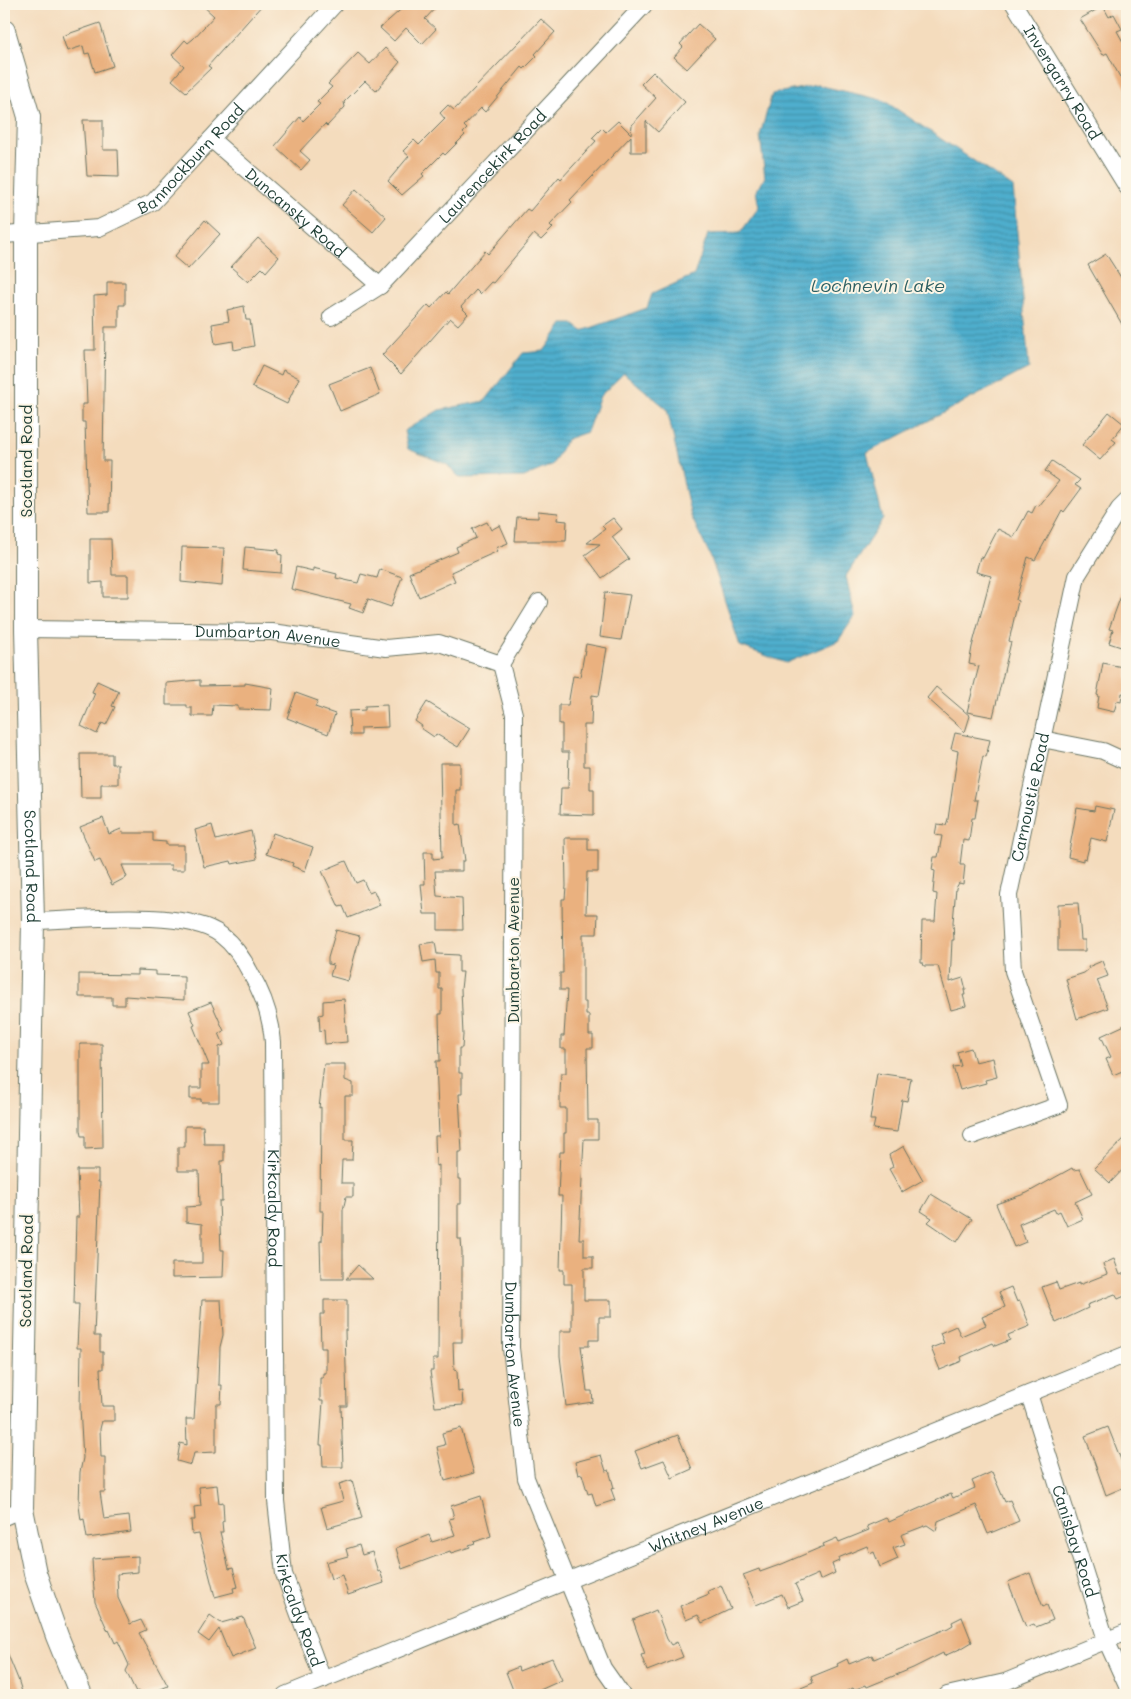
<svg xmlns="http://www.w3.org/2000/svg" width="1131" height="1699" viewBox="0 0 1131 1699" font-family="Mali,sans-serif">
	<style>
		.water { fill: url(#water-rules); stroke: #377680 }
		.building { fill: #eab17f }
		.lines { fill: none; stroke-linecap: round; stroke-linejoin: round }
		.street-casing { stroke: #6a7564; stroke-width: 18 }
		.secondary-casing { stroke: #6a7564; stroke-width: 24 }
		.street { stroke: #fff; stroke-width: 16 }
		.secondary { stroke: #fff; stroke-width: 22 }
		.labels { text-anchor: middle; stroke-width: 4; stroke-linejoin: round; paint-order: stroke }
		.street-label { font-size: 16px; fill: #1f3d34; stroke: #fcf5e5 }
		.water-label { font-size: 18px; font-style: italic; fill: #2d5f62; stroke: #fcf5e5 }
	</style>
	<defs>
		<pattern id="water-rules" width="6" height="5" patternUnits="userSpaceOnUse" patternTransform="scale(1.25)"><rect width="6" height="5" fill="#4faecd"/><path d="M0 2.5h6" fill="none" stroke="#418fa7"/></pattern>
	</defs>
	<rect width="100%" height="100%" fill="#fcf5e5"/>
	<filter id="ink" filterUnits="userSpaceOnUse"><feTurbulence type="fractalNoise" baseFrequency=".02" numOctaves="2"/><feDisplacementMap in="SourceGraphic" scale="10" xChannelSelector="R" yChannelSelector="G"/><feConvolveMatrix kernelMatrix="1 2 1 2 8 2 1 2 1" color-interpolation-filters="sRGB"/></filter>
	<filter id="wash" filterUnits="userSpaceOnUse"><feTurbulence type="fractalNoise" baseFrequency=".0096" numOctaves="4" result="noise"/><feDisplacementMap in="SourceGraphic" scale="20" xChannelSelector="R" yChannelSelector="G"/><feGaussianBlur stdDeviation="1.12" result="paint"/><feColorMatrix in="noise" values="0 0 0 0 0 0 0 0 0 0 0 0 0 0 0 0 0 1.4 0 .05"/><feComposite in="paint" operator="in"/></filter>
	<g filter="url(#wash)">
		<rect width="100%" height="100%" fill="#f4dcbd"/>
		<path class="water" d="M817,85l66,15 130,87 16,181 -162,85 16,66 -37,57 9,40 -17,25 -52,22 -46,-17 -29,-88 -20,-42 -24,-107 -43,-36 -24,23 -13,36 -20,7 -15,26 -28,12 -64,1 -14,-14 -38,-15 -4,-18 35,-21 46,-9 38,-48 21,-2 19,-27h10l9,7 65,-23 5,-14 42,-19 14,-41 32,-1 19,-26 -3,-16 9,-13 -5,-43 12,-41z"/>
		<g id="blocks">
			<path class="building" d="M201,4h62l-55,62 3,2 -25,24 -14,-12 12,-14 -12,-11 13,-15 3,3 5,-4 21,-23z
				M407,4h32l-14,15 11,10 -14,15 -16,-16 -12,13 -14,-13z
				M1103,6l6,11 5,-3 8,15 -5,2 10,18v41l-20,-37 -4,2 -23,-36z
				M541,19l14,13 -20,22 2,2 -13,13 -2,-2 -37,45 -4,-4 -17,18 3,3 -4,4 2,2 -20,20 -2,-2 -21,21 2,2 -22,19 -14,-14 21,-25 -6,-5 11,-11 5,5 26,-26 -5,-6 8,-8 6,5z
				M100,23l13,43 -18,6 -6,-19 -4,1 -2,-8 -16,5 -5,-15z
				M698,24l17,15 -28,30 -13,-12 9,-10 -3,-3z
				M385,48l15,14 -24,29 -11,-10 -21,21 1,5 -18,19 -2,-2 -25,27 10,9 -9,10 -26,-24 25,-29 3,4 17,-17 -3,-2 15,-15 -4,-3 30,-31 12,11z
				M653,72l32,30 -27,30 -12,-11v31h-15v-16l-61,64 2,2 -22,23 3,3 -12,12 -7,-6 -41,49 -2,-1 -11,12 -4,-4 -15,17 7,7 -10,11 -8,-7 -49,56 -19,-19 46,-50 3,3 15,-16 2,2 37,-43 3,3 39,-45 3,2 29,-34 2,2 35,-38 -4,-3 10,-10 4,4 12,-11 13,13 1,-9 24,-27 -15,-14z
				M83,120h20v30h15l1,27 -32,-1z
				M356,189l30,28 -13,15 -31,-27z
				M205,220l15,14 -32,35 -14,-12z
				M258,238l21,19 -13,15 -4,-4 -14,14 -17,-15z
				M1106,254l21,33v46l-39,-68z
				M107,282h18v23h-6v22h-14l-2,134h7l-1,51h-21l-3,-90h-3v-18h5l-2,-54h10l-1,-54 13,-1z
				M244,306l2,14h4l4,26 -20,4 -1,-9 -18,3 -3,-20 17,-3 -2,-11z
				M262,366l19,9 2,-5 16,8 -12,26 -35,-17z
				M370,368l10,26 -40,17 -11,-27z
				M1109,412l15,12 -12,15 4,3 -16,18 -18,-15z
				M1052,461l28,19 -5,5 6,4 -17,23 -2,-2 -27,50 -7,-3 -12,43 2,1 -9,40 2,1 -18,75 -26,-5 12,-46 -10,-2 3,-17 19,-71 -15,-4 4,-15 3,1 15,-29 16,8 14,-26 4,2 4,-8 3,1 20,-25 -14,-10z
				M538,511l20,2 -1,7 10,1 -1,20h-51l2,-24 21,1z
				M613,518l9,11 -10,8 17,22 -27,19 -17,-23 15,-11 -13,-1 18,-14 -3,-3z
				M487,522l4,8 9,-5 8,18 -12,5 2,3 -47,21 4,9 -36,16 -10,-24 49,-21 -2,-5 20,-9 -4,-9z
				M90,539h21l1,36h16v22h-25v-15l-13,1z
				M182,547l42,1 -2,38 -41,-4z
				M245,547l34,3 -1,4 4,1 -1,18 -38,-3z
				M296,567l17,4v-3l24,6 -1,4 22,5 3,-9 16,4 3,-9 22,8 -11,30 -23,-8 -5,14 -14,-5 2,-4 -60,-15z
				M1126,582h1v67l-18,-6 4,-13 -4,-1z
				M605,592l25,3 -9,45 -21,-3z
				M586,644l21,4 -8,48 -7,-1 -1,30h-7v41h6v23h4v26l-34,-1 1,-26h7l1,-36h-7v-28h-3v-19h9l5,-29 7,1z
				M1103,663l24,5v26l-5,-1 -1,9 -4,-1 -3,11 -17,-4 2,-12 -2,-1z
				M200,680v6l45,-1v-2l28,5 -2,22 -33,-1v-3l-25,-1 -1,11h-20v-8h-5v-3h-21v-22z
				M97,681l22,10 -7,15 3,1 -9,18 -4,-2 -5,11 -16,-8 14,-33 -3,-1z
				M936,687l34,29 -5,16 -38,-34z
				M296,693l22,8 -3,6 20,7 -7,20 -41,-16z
				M427,702l43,26 -12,19 -22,-13 -2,3 -13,-9 1,-2 -7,-5z
				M387,705l1,22 -27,1v7h-11l-1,-24 16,-1v-4z
				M955,733l35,7 -4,17 -3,-1 -9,44h4l-3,18h-3l-3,23 -6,-1 -3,25h5l-2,19 -4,-1 -3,5 -3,34 1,18h-2l-2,42 13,-4 3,12h-2l1,5h-2l3,11 -15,4 -13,-44h-14l-1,-3h-2l1,-42h13l2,-27 -4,-1 2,-22 -3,-1 2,-13h4l4,-21 -7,-1 2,-11 9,1 2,-6 10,-68 -7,-2z
				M80,754h32v10h6v20h-17v14h-20z
				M440,763h20v27h-4v35l4,-1 5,37h-3v10h-27l2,25 25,2 1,32h-25v-16h-14l-3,-30h4l-1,-32h9v7l9,-1z
				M1095,806l19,4 -7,32 -16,-4 -5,21 -3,-1v3l-15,-4 9,-49 17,3z
				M103,818l6,16 12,-5 1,4h31v8l13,1v3h18v25h-13v-5h-49l5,12 -15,8 -12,-25 -5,2 -15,-35z
				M212,825l4,15 35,-9 6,28 -25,5 -1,-3 -27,6 -9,-37z
				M273,833l40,14 -8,24 -13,-5 1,-3 -27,-9z
				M565,838h23v12h10v22h-11l-1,42h12l-1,20h-14v68h3v13h3v20h4v13h-6l1,72h10v19h-14l-5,100h5v17h9v12h-9v32h27v17h-12v23h-10v6h-8l6,45h5l1,11 -27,4 -6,-50v-25h12v-47h-8v-14h-4l2,-74h-4l2,-44h4v-19h2v-25h-6v-14l1,-21h5v-24h-5v-13h3l3,-46h-7v-17h3l-1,-74h3l1,-13z
				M346,861l10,22 7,-3 6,13 5,-2 6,14 -32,13 -5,-12 -4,1 -17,-36z
				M1078,903l3,37h4v11h-27v-47z
				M336,930l24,6 -12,45 -18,-5 3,-11 -5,-1v-6z
				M435,942l2,12 22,1v17h4l-2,17 2,46 -1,13h-3v25h3v21h-3l3,58h-4v27h3v25h-3v35h3l1,14v89h-9l1,28 3,1 1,21 4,-1 1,14 -28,2 -5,-36h3v-12h5l1,-194 -3,1 -1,-30h4l-3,-75h4l-1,-47h3v-25h-3v-16h-3l-1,-13 -12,2 -3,-18z
				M1102,961l6,15 -11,4 11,28 -31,11 -11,-40 18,-6 5,-4 -1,-2z
				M138,970l18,1v4l28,1v24l-59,-4v9h-13v-8h-33v-23l59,1z
				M344,999l3,43 -22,2 -1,-14 -4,1 -1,-16 4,-1v-13z
				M211,1002l13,29 -5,2 5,12 -5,2v55h-18v-3h-11v-11h11v-23h8l-16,-39 2,-1 -6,-14z
				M1127,1024v45l-14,6 -7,-16 5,-2 -10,-21z
				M80,1044h22l1,104 -18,1v-13h-4l-1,-6z
				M971,1048l4,14 18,-4 4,19 -12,3 1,3 -26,7 -7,-23 8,-1 -4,-14z
				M324,1064h21v16l8,3v13h-8v44h8l-1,20h-10l-1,23h12v14h-7l-3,13v69h-22l-1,-38h2l1,-30h-3l1,-104 -2,1z
				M877,1073l34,5 -4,23 -5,-1 -5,32 -24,-3 2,-9h-5z
				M185,1126h18l1,18h20v17h-3l1,40h-3l2,49h3l-1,27 -51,1v-15h30v-39l-16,-2v-15l14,-1 -1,-35h-21v-24h7z
				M1127,1136v29l-17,18 -16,-15z
				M904,1146l19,34 -21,12 -13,-23 4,-2 -4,-12z
				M1072,1168l1,2 7,-1 12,25 -17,8 8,17 -16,7 -7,-15 -4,2 -2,-4 -35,15 7,18 -12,5 -18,-43 31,-11z
				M77,1170h21v12h2l-6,154h6v16h3v17h-3l2,37h12v15h-12l-2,8 1,28h4v35h-5l4,27 25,-3 2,16 -44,6 -3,-19 -3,1 -2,-14 1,-34 3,-14 -3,-50 1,-60h-4l2,-44h-5l2,-87h3z
				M931,1194l41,25 -15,23 -29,-20 4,-4 -11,-7z
				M1114,1259l6,16 7,-3v23l-9,4 -3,-5 -28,11 1,3 -32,15 -14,-36 14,-5 3,8 20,-7v2l28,-11 -4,-10z
				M358,1265l15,14h-27z
				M1011,1287l6,15 3,-1 10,25 -22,9 2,5 -15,6 -2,-3 -32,14 1,4 -22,9 -9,-22 13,-5 -4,-10 16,-7 5,10 25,-11 -4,-8 23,-10 -6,-15z
				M202,1300h19l2,35 -3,12 -1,38h3l-1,19h-5v48l-22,1 -3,12 -14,-4 3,-18 7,2 -1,-26h8z
				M324,1300h23v30h-2l2,76h-6l2,61h-20l-1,-22h-2l3,-44h-3v-23h3v-5h3v-25h-5l-1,-34h4z
				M1108,1427l19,48v11l-21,9 -21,-59z
				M461,1428l13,45 -29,8 -8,-34 8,-2 -3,-12z
				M678,1435l14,34 -20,9 -8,-18 -22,8 -7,-17z
				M601,1455l5,16 3,-1 5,18 -3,1 4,11 -19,6 -4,-13 -4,1 -6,-20 -4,1 -3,-13z
				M992,1472l13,30 5,-2 9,21 -31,13 -12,-29 -38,16 -2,10 -9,-6 -26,10 4,9 -12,4 5,11 -18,8 -6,-15 -4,2 -3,-8 -29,12 1,3 -7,3 3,9 -15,7 -2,-6 -23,10 8,17 -15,6 -6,-13 -26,11 -13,-30 16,-6 1,3 22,-8 42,-18 -1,-2 14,-6 2,4 30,-12 -2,-4 19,-8 3,4 62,-28 2,4 22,-10 -3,-7z
				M352,1480l10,38 -35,10 -6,-21 22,-6 -4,-17z
				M217,1485l2,18 4,-1 1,19 -2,1 1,10h-3l9,37 4,-1 5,19 -5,1 1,4 -19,5 -16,-63 -7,1 -1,-15h4l-1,-13 7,-1 -2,-19z
				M481,1496l10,40 -17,6 1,1 -6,2 1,2 -19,6 -1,-2 -48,18 -6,-21 33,-13 3,7 23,-7 -6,-16 5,-1 -3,-12z
				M359,1545l3,10 10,-3 6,20 2,-1 4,12 -36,12 -6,-20 -11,4 -5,-17 22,-6 -2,-7z
				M138,1556v16l-21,2 1,24 12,26 11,-4 5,10 -7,3 29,53 -21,9h-7l-2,-4 -2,1 -10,-21 3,-6 -11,-24 -3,2 -6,-13 -1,1 -13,-29 -2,-25 -1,-18z
				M1030,1573l13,34 4,-2 6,15 -17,7 -2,-3 -8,3 -18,-45z
				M721,1585l10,24 -29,14 -4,-8 -12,5 -6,-14 29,-12 -1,-3z
				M656,1610l11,29 4,6 6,-3 6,15 -36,14 -6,-16 4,-1 -12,-34z
				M210,1615l11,8 22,-6 13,31 -25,10 -12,-29 -10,13 -11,-8z
				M962,1617l10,25 -10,6 -18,8 -1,-3 -30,15 -46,19 -1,-2 -12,5 -1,-2 -15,7h-54l29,-12 -2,-6 27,-11 -1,-2 10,-5 2,5 23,-9 2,4 74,-31 5,-3 -1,-3z
				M4,1645l14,34 5,16h-19z
				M552,1658l10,22 -33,15h-14l-9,-23 12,-5 1,4z"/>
		</g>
	</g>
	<g filter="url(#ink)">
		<use href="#blocks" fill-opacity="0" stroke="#6a7564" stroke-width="1"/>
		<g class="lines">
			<g class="street-casing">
				<g id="street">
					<path id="s1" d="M1014,4l113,183"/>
					<path id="s2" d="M211,139l169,147"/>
					<path id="s3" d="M4,235l95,-7 54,-26 182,-198"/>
					<path id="s4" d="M331,317l49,-31 265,-282"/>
					<path id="s5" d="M26,629l246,3 114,16 53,-5 62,21"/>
					<path id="s6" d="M501,664l13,50 -3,634 15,130 77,190 19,27"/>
					<path d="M501,664l38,-62"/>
					<path d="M1042,739l61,12 24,11"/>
					<path id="s7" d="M33,921c45,-1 154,-13 188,14 13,10 23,25 30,39 13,22 20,42 22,68l3,459 8,73 39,106"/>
					<path id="s8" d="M972,1136l87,-31 -46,-134 -4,-76 68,-319 42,-67 8,-8"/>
					<path id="s9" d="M1029,1394l77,246 21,46"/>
					<path d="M4,1517l18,-8"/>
					<path id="s10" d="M285,1695l842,-341"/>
					<path d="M947,1695l58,-13 122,-50"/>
				</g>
			</g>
			<g class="secondary-casing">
				<g id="secondary">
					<path id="s11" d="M4,31l25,86 -3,115v397l7,292 -11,588 13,64 22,63 24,59"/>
				</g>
			</g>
			<use href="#street" class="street"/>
			<use href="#secondary" class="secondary"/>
		</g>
	</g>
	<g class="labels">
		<g class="street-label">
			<text dy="6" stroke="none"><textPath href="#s1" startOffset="92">Invergarry Road</textPath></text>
			<text dy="6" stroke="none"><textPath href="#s3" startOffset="212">Bannockburn Road</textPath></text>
			<text dy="6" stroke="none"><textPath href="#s4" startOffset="222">Laurencekirk Road</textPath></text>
			<text dy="6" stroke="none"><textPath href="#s2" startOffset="112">Duncansky Road</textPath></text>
			<text transform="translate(26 461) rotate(-90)" y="6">Scotland Road</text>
			<text dy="6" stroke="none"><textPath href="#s5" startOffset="242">Dumbarton Avenue</textPath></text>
			<text dy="6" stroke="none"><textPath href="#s8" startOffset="410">Carnoustie Road</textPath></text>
			<text dy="6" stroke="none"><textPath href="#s11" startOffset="839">Scotland Road</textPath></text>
			<text transform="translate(513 950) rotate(-90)" y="6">Dumbarton Avenue</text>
			<text dy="6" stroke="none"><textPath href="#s7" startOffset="479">Kirkcaldy Road</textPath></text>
			<text transform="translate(26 1271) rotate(-89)" y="6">Scotland Road</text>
			<text dy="6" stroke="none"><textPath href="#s6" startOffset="692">Dumbarton Avenue</textPath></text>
			<text dy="6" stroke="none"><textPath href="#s10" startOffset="454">Whitney Avenue</textPath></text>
			<text dy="6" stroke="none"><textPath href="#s9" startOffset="154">Canisbay Road</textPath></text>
			<text dy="6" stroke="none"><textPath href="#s7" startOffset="884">Kirkcaldy Road</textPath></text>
		</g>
		<g class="water-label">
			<text x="878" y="292">Lochnevin Lake</text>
		</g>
	</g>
	<rect width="1131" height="1699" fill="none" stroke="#fcf5e5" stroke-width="20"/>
</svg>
